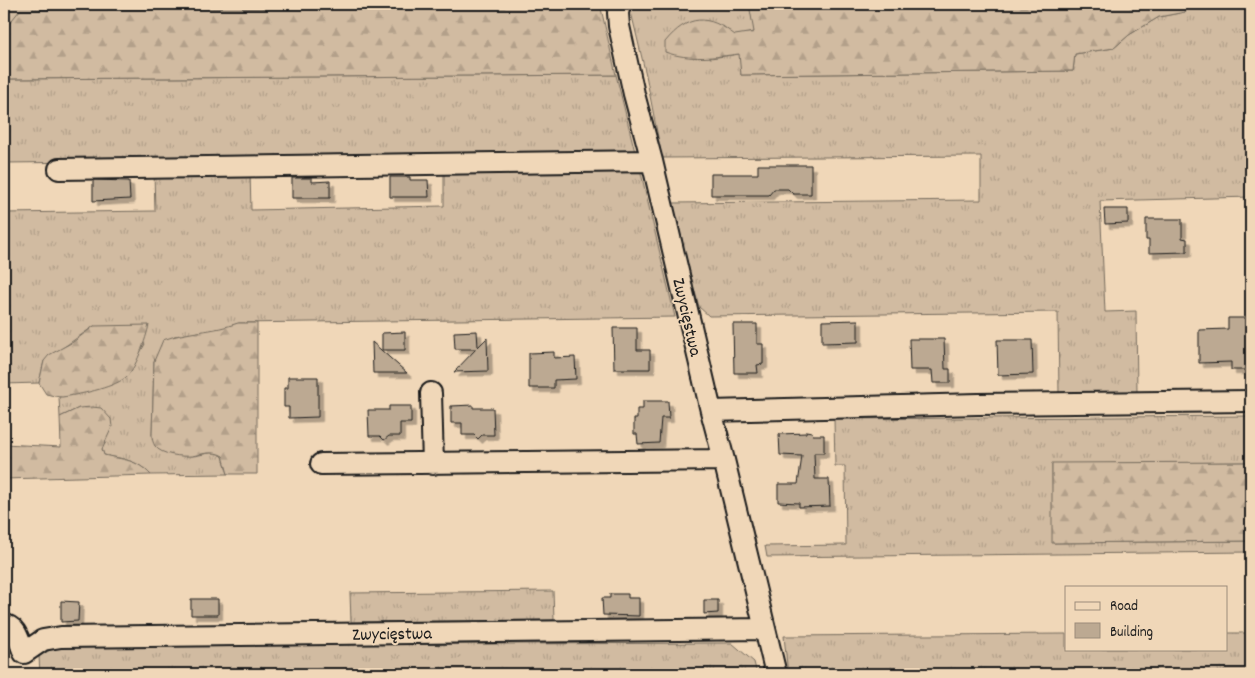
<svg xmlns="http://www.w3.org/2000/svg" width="1255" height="678" viewBox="0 0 1255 678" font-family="Dekko,sans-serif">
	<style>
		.grass { fill: url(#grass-tufts); stroke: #766c5e }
		.forest { fill: url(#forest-firs); stroke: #766c5e }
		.building { fill: #bca992; stroke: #1c1c1c; filter: url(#shadow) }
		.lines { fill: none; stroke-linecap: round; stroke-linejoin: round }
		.minor-casing { stroke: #1c1c1c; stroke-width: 24 }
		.path { stroke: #1c1c1c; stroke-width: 3; stroke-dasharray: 4 4; stroke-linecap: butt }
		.minor { stroke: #f0d7b8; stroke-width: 20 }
		.labels { text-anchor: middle; stroke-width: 4; stroke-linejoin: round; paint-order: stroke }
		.street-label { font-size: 18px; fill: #1c1c1c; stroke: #f0d7b8 }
	</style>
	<defs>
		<pattern id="grass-tufts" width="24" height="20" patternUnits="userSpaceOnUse" patternTransform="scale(1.25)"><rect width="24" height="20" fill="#d1bba1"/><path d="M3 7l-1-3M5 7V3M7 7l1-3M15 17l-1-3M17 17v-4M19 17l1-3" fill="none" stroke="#b3a08a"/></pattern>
		<pattern id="forest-firs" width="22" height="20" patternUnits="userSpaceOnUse" patternTransform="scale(1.25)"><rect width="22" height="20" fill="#d1bba1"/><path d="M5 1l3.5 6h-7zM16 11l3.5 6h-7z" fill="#b3a08a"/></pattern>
		<filter id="shadow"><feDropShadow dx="4.5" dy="4.5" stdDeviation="0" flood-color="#0004"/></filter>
	</defs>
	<rect width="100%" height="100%" fill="#f0d7b8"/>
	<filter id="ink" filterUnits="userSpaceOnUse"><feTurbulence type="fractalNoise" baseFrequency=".02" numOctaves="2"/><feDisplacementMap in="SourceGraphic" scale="10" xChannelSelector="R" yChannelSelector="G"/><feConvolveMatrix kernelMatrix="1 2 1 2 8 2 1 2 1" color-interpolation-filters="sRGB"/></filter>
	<g filter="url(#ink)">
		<path class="grass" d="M4,4h308v4l-119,2 -189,20z
			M636,4h113l6,28 -20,4 -12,-10 -13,32 30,-4 1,21 332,-4 2,-17 39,-6 15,-13 30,-18 26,-5 4,-8h62v193l-151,4 5,111 31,-1 1,84 -78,1 -1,-84 -349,4 -10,-9 -27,-104 309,-3v-44l-319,2 -16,-83 -15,-63z
			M616,75l20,81 -632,7v-84z
			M640,169l35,148 -436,6 -17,6 -48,7 -20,25 -2,74c7,4 33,20 39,21 12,0 20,-7 32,0l5,18 -77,1c-14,-15 -27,-16 -47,-20l-2,-6 4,-7 -27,-34 -19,9 -1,-20 26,-5 41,-15 19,-33 -51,-18 -50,35 -5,22 -35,1v-171l151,-2 -1,-38 96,-1 1,38 193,-4v-36z
			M1251,416v46l-199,2 1,79 198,-2v11l-484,5 -2,-11 81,-1 -1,-79h-10l-1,-47z
			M553,591l1,29 -203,2 -1,-29z
			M1226,633h25v41h-463l-4,-38 282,-2v15h160z
			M732,643l22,19 3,12h-717l-1,-18 19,-10z"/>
		<path class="forest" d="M312,4h288l16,71 -612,4v-49l16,-20 292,-2z
			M749,4h440l-4,8 -26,5 -30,18 -15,13 -39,6 -2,17 -332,4 -2,-21c-24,3 -49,7 -74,-2v-10c23,-28 43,-28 70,-7l19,-3z
			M238,323h19v151h-29l-5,-18c-10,-6 -20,-2 -31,0 -10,1 -31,-1 -37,-10 -2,-3 -3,-7 -3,-11l2,-74 9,-21c24,-9 51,-8 75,-17z
			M149,325c-3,13 -13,45 -24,53 -13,10 -47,17 -63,19 -5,0 -11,-2 -16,-3l-7,-11 5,-22 5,-6 24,-13 21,-16z
			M92,407l9,1 10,11 1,8 -10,22 2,6c20,5 32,4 47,20l-147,4v-35l57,3 -1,-30 19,-9z
			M1251,462v79l-199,2v-80z"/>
		<path class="building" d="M758,165h53v29h-18l-5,-5h-14l-5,6h-58v-21h47z
			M390,177h20v3h18l1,17h-39z
			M292,178h20v4l18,-1v17h-38z
			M93,180l36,1 1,18 -37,2z
			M1104,209h24v14l-23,1z
			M1146,219h36v19l5,1v13l-38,1v-13h-3z
			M1228,318h23v52h-20v-8l-32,1v-33l29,-1z
			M858,320v22l-36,1v-22z
			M733,324h24v20h6v20l-6,1 1,8h-24z
			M613,328h24v22h13v19h-36z
			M477,331l1,16 9,-9 1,33 -34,1 22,-23h-21l-1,-17z
			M405,332v18h-23v-17z
			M909,339h35l1,30h5v14h-17l-1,-13h-22z
			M997,340h35l1,34 -35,1z
			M372,342l35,31h-34z
			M554,352v6l21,-1 1,22 -22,1v8h-25v-35z
			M288,377h30v40l-29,1v-11h-5v-19h4z
			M643,401h25l1,17h-8l-2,25 -21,1 -1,-10h-3v-15h3v-10h6z
			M473,405v3h20l1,27h-12l-4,4 -4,-4h-12v-12h-11v-17z
			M389,406h22v17h-11v13h-11l-5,4 -4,-4h-11l-1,-26h21z
			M806,431l6,1 1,3h11v18h-10l1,26h14l1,27 -31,1v-4l-21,-1v-18h20l4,-28 -22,-1 -1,-21 27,-1z
			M610,594h18v4h11v18l-36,-1 -1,-17h8z
			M191,599h27v16h-27z
			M704,600h14v13l-14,1z
			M61,601l18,1 -1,19 -17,1z"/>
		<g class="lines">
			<g class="minor-casing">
				<path id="minor" d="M620,4l-2,9 1,13 15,68 18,67 59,250 13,49 52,214
					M59,169l593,-8
					M431,393l2,71
					M711,411l267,-7 273,-3
					M321,464l403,-4
					M4,625c13,1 15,17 20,28l19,-13 18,-3 704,-8"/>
			</g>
			<path class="path" d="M6,674l2,-1 1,1"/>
			<use href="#minor" class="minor"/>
		</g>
	</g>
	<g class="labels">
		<g class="street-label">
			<text transform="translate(688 317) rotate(77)" y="6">Zwycięstwa</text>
			<text transform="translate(392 633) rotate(-1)" y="6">Zwycięstwa</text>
		</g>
	</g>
	<rect width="1255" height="678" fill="none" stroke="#f0d7b8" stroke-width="20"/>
	<rect x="10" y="10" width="1235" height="658" fill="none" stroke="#1c1c1c" stroke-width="2" filter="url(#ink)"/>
	<rect x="1065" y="586" width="162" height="65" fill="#f0d7b8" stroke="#9b8c7a"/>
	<rect x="1075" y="602" width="25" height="8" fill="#f0d7b8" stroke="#9b8c7a"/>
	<text x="1110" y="610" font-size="15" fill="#1c1c1c">Road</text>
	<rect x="1075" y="623" width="25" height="15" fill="#bca992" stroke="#9b8c7a"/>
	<text x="1110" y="636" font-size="15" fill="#1c1c1c">Building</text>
</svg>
